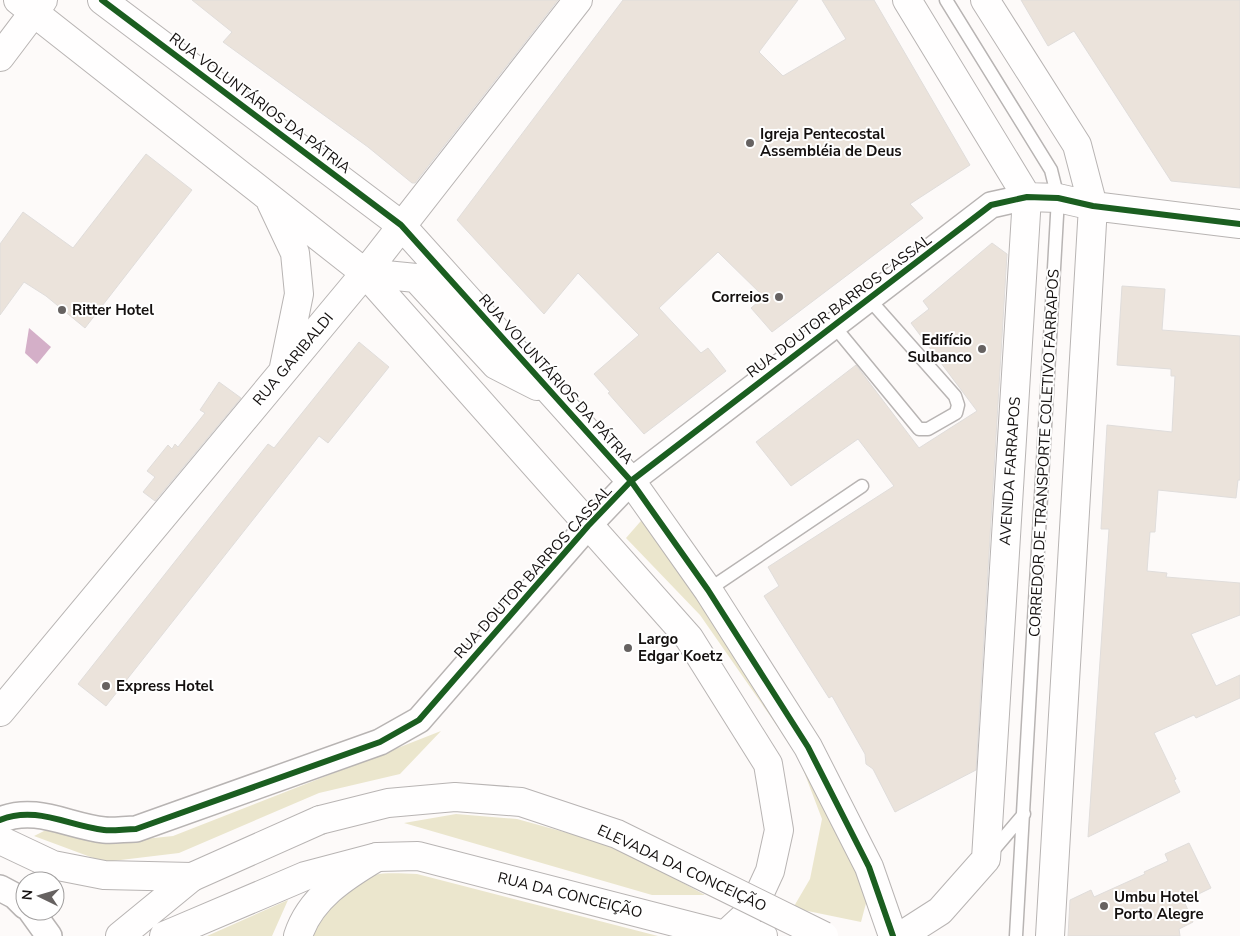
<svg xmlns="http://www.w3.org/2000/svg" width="1240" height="936" viewBox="0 0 1240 936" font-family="'Nunito Sans',sans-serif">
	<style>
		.green { fill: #ebe6cd }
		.water { fill: #d4afc8 }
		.building { fill: #ebe3db; stroke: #e0dddb }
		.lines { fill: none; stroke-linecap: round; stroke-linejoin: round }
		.lane-casing { stroke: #b8b4b3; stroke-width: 15 }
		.street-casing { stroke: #b8b4b3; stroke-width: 28 }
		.secondary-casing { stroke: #b8b4b3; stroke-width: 30 }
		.primary-casing { stroke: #b8b4b3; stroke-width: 30 }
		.lane { stroke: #fffefe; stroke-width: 12 }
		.street { stroke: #fffefe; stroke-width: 25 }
		.secondary { stroke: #fffefe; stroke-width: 28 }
		.primary { stroke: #fffefe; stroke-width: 28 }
		.primary-bridge-casing { stroke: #b8b4b3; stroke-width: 30; stroke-linecap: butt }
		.primary-bridge { stroke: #fffefe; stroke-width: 28 }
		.cycleway-casing { stroke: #fff; stroke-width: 9 }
		.cycleway { stroke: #1b5e20; stroke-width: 6 }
		.poi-dot { fill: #666261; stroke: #fff; stroke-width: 2 }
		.labels { text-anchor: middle; stroke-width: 4; stroke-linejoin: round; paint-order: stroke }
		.street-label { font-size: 15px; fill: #14100f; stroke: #fff }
		.poi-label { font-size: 15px; font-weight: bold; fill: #14100f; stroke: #fff; text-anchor: start }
	</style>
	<rect width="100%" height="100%" fill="#fdfaf9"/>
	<path class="green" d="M647,514l158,238 64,140 -8,30 -68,-14 17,-29 12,-60 -24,-63 -98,-141 -74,-77z
		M441,731l-41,43 -81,19 -140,60 -75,9 -70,-26 14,-7 58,14 67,-7z
		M456,814l61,5 98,27 90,49h-53l-248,-72z
		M417,874l241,62h-346c15,-24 33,-52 63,-61 12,-3 29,-1 42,-1z
		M288,900l-16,36h-65z"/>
	<path class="water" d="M29,328l22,19 -14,17 -12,-11z"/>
	<path class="building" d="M192,0h366l-143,183h-3l-44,-36 -145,-105 9,-10z
		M623,0h175l-39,52 24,24 63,-37 -24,-39h52l96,165 -60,39 13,14 -151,114 -21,-24 13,-11 -46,-45 -59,56 42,45 7,-5 18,23 -82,63 -36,-41 2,-1 -16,-18 45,-39 -61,-62 -34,41 -87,-94z
		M1021,0h219v188l-69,-7 -97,-150 -26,15z
		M146,154l46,36 -107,138 -39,-32 -22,-14 -24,33v-71l23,-32 50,36z
		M992,243l15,11 -31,516 -81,42 -22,-43 -7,-5 -1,-10 -33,-58 -3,2 -65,-102 15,-10 -11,-19 126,-81 -36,-47 -67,47 -35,-44 100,-77 63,83 58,-37 -66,-88 18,-14 -6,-8z
		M1122,286l43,3 -3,41 78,6v144h-2l-2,18 -78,-8 -3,42h-5l-3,39 20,2 -1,4 74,6v32l-49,19 25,52 24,-11v23l-44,20 -2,-3 -40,18 22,46 -2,1 6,12 -92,45 21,-308h-8l6,-104 65,7 3,-56h-4v-7l-54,-4z
		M359,342l30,25 -61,76 -9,-7 -213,270 -28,-22 190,-240 6,4z
		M219,382l22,16 -86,103 -12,-9 12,-15 -8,-6 21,-26 4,4 3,-5 3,3 27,-34 -5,-3z
		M1189,843l22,45 -27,13 9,21 -14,7 1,7h-112l2,-36 21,-10 3,7 51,-23 -1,-2 24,-11 -3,-7z"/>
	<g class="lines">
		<g class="lane-casing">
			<path id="lane" d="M946,0l105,170 7,28 -42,738
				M834,326l85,103h9l28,-16 2,-8 -3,-9 -86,-97
				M708,590l154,-104
				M990,854l34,-40"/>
		</g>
		<g class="street-casing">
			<path id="street" d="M0,820c36,-15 68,6 104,10 10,1 21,-1 32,-1l244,-87 39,-22 169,-194 43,-45 360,-276 36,-8
				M0,888l15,8 10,10
				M31,911l18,25"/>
		</g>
		<g class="secondary-casing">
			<path id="secondary" d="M18,0l347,273 324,365 79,126 11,66 -9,41 -18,39 -27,25
				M102,0l299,225 230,256 77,109 100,157 61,120 24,69
				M985,0l92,145 16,61 -43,730
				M0,57l43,-57
				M1027,197l31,1 35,8 147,18
				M271,202l24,51 4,41 -15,73
				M365,273l51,5 80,87 41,21
				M0,712l365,-439 213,-273
				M120,936l72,-59
				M164,936l141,-60 72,-19 41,-1 307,79 38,1
				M901,936l39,-25 46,-52 41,-662 -120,-197"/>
		</g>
		<g class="primary-casing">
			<path id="primary" d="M0,840l53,25 51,10 88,2 128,-57
				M298,936c12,-38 47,-60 79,-79"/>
		</g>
		<use href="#lane" class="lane"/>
		<use href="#street" class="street"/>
		<use href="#secondary" class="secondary"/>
		<use href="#primary" class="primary"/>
		<g class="primary-bridge-casing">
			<path id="primary-bridge" d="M320,820l68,-17 67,-6 66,5 96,32 207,102"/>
		</g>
		<use href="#primary-bridge" class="primary-bridge"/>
		<g class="cycleway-casing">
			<path id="cycleway" d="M102,0l299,225 230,256 77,109 100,157 61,120 24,69
				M0,820c36,-15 68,6 104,10 10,1 21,-1 32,-1l244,-87 39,-22 169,-194 43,-45 360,-276 36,-8 31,1 35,8 147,18"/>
		</g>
		<use href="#cycleway" class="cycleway"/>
	</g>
	<g class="poi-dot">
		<circle cx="750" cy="143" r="5"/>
		<circle cx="779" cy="297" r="5"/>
		<circle cx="62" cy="310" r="5"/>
		<circle cx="982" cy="349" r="5"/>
		<circle cx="628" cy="648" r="5"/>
		<circle cx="106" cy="686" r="5"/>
		<circle cx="1104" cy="906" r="5"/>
	</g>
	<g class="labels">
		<g class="street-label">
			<text transform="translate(260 103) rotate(37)" y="5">RUA VOLUNTÁRIOS DA PÁTRIA</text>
			<text transform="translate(839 306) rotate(-37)" y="5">RUA DOUTOR BARROS CASSAL</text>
			<text transform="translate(293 359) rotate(-50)" y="5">RUA GARIBALDI</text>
			<text transform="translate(556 379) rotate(48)" y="5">RUA VOLUNTÁRIOS DA PÁTRIA</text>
			<text transform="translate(1044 453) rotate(-87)" y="5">CORREDOR DE TRANSPORTE COLETIVO FARRAPOS</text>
			<text transform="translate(1010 471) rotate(-86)" y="5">AVENIDA FARRAPOS</text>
			<text transform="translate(533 572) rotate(-48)" y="5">RUA DOUTOR BARROS CASSAL</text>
			<text transform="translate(682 868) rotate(25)" y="5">ELEVADA DA CONCEIÇÃO</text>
			<text transform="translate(570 895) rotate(14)" y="5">RUA DA CONCEIÇÃO</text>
		</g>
		<g class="poi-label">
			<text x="760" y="139">Igreja Pentecostal<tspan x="760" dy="17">Assembléia de Deus</tspan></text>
			<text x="769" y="302" text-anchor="end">Correios</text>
			<text x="72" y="315">Ritter Hotel</text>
			<text x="972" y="345" text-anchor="end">Edifício<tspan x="972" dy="17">Sulbanco</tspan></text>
			<text x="638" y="644">Largo<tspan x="638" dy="17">Edgar Koetz</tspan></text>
			<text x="116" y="691">Express Hotel</text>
			<text x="1114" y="902">Umbu Hotel<tspan x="1114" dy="17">Porto Alegre</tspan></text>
		</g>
	</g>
	<g transform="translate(40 896) rotate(275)"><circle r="24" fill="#ffffff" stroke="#a19f9f"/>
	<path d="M0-4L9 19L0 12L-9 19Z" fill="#666261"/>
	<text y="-8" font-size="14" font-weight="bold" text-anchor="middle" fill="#14100f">N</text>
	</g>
</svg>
